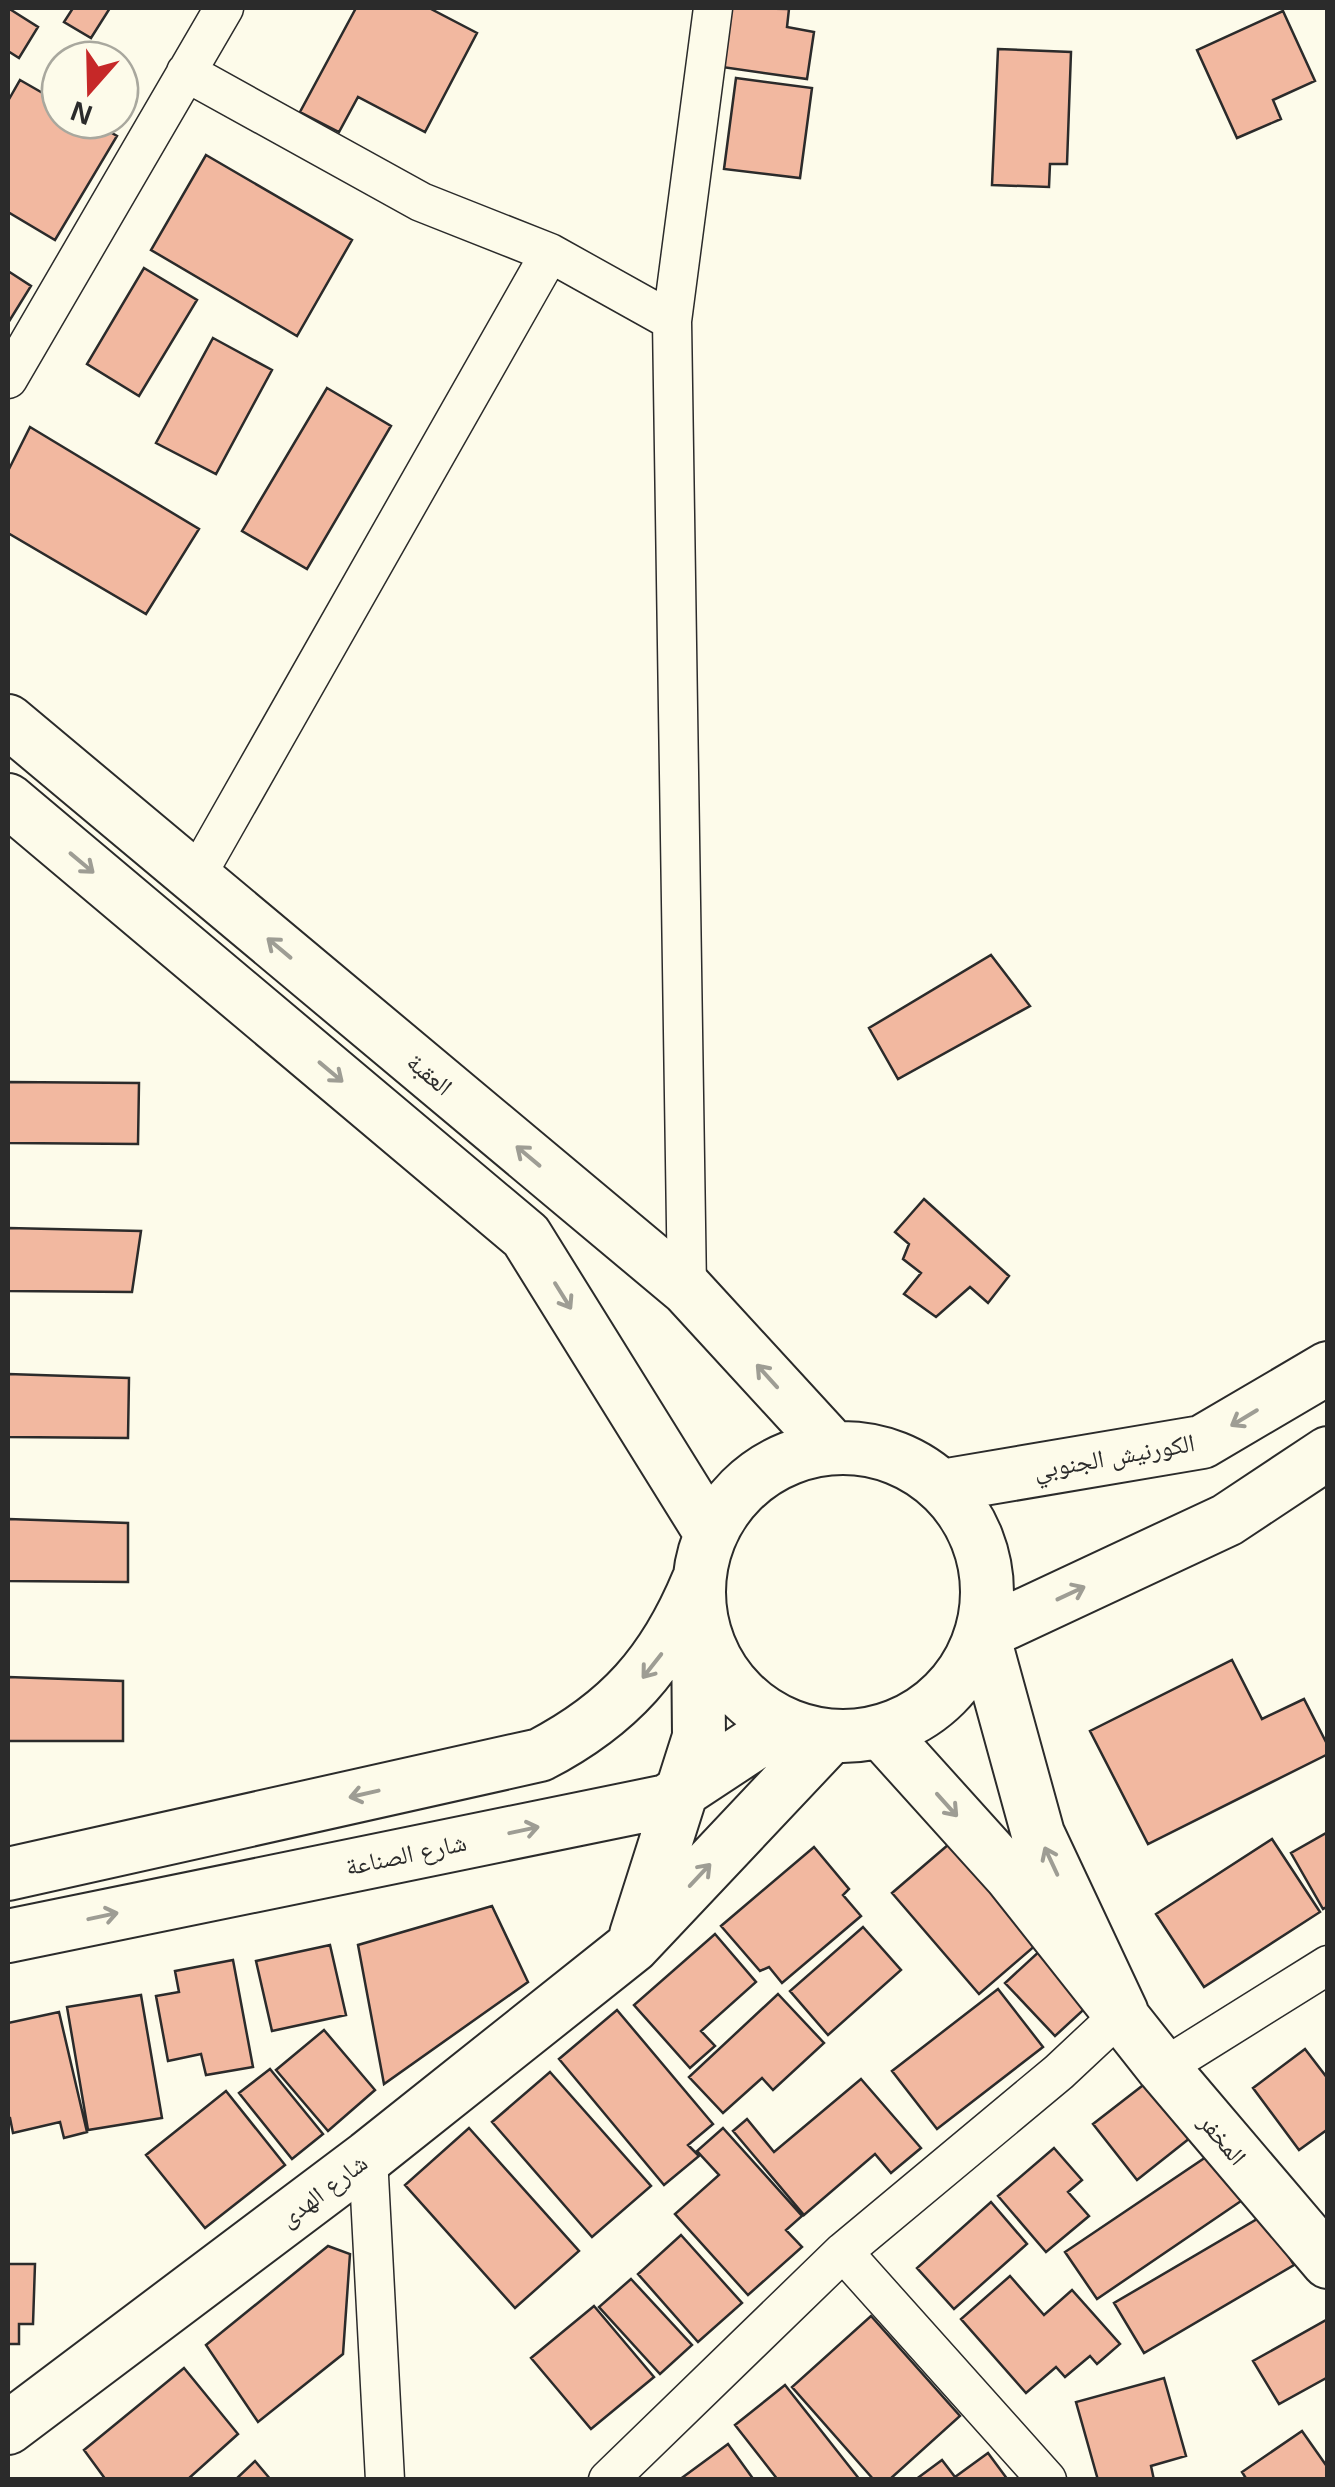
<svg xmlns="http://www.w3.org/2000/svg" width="1335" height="2487" viewBox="0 0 1335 2487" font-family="Helvetica,'Noto Naskh Arabic',sans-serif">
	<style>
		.building { fill: #f2b8a0; stroke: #2b2b2b; stroke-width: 2.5 }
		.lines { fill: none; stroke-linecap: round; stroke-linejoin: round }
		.street-casing { stroke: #2b2b2b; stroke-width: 41 }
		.secondary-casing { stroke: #2b2b2b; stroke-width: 56 }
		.street { stroke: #fdfbea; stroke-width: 38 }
		.secondary { stroke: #fdfbea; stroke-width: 52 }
		.oneway { stroke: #9e9d94 }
		.labels { text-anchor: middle; stroke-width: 8; stroke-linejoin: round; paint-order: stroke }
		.street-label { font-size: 25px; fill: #2b2b2b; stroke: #fdfbea }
	</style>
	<rect width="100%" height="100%" fill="#fdfbea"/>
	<path class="building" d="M8,8l30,19 -19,31 -11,-7z
		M73,8h37l-19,30 -27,-16z
		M356,8h73l48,25 -52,99 -67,-35 -19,35 -39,-20z
		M730,8l59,1 -2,18 27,5 -7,47 -85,-12z
		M1283,11l32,70 -42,19 8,19 -44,19 -40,-88z
		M998,49l73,3 -4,112h-17l-1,23 -57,-2z
		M736,78l76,10 -12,90 -76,-9z
		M20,80l40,23v17h29l28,16 -62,104 -47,-28v-111z
		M206,155l146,85 -55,96 -146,-86z
		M144,268l53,32 -58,96 -52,-32z
		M8,271l23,15 -23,37z
		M213,338l59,32 -56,104 -60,-31z
		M327,388l64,38 -84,143 -65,-38z
		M30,427l169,102 -53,85 -138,-81v-62z
		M991,955l39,51 -132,73 -29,-51z
		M8,1082l131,1 -1,61 -130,-1z
		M924,1199l85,77 -21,27 -18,-16 -34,30 -32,-23 17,-21 -18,-14 6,-15 -14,-12z
		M8,1228l133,3 -9,61 -124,-1z
		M8,1374l121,4 -1,60 -120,-1z
		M8,1519l120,4v59l-120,-1z
		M1232,1660l30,59 42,-20 24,47v8l-180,90 -58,-113z
		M8,1677l115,4v60h-115z
		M1328,1832v74l-5,3 -32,-56z
		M956,1838l88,100 -65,56 -87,-101z
		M1272,1839l48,73 -116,75 -48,-73z
		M814,1847l35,42 -6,6 18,21 -79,67 -13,-16 -9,4 -39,-45z
		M492,1906l36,76 -144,102 -26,-139z
		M863,1927l38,43 -73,65 -38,-44z
		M715,1934l41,48 -55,49 14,15 -25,22 -56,-63z
		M330,1945l16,70 -74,16 -16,-70z
		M1043,1948l50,53 -38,35 -50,-53z
		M233,1960l20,107 -47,8 -5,-21 -33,7 -12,-65 23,-4 -4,-21z
		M998,1989l45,58 -106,82 -45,-58z
		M778,1994l46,49 -51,47 -11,-12 -39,35 -34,-36z
		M141,1995l21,123 -74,12 -21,-123z
		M617,2010l96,114 -25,21 11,11 -35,29 -105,-126z
		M59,2012l28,120 -23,6 -4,-16 -47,11 -3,-15h-2v-95z
		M324,2030l51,60 -47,41 -52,-61z
		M1305,2049l23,30v50l-29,21 -46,-62z
		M270,2069l53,65 -31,25 -53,-66z
		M550,2072l101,114 -59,51 -100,-115z
		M861,2079l60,69 -30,25 -16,-19 -71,61 -71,-84 14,-12 27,33z
		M1151,2079l44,55 -58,46 -44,-56z
		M226,2091l59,74 -80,63 -59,-73z
		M469,2128l110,123 -64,57 -110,-123z
		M723,2128l79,88 -16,14 16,17 -54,48 -73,-81 44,-39 -22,-24z
		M1054,2148l28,32 -14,12 21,24 -43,36 -48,-56z
		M1212,2153l32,46 -147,100 -32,-47z
		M991,2202l36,42 -73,65 -37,-41z
		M1264,2215l30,50 -150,88 -30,-50z
		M681,2235l61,68 -44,39 -60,-68z
		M328,2246l22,8 -7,100 -85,68 -52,-77z
		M8,2264h27l-2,60h-14v20h-11z
		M1010,2276l34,39 28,-25 48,54 -23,20 -7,-8 -25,21 -9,-10 -30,26 -65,-74z
		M631,2279l61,66 -32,29 -61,-67z
		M594,2306l60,71 -63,52 -60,-71z
		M871,2316l89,100 -71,64h-15l-82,-93z
		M1328,2319v58l-49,27 -26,-43z
		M184,2368l54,66 -51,46h-81l-22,-30z
		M1164,2378l22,78 -35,10 3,14h-56l-22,-78z
		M785,2385l75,95h-82l-43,-55z
		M1302,2431l26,37v12h-81l-5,-8z
		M728,2444l26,36h-75z
		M988,2453l20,27h-93l27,-20 13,17z
		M255,2461l16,19h-36z"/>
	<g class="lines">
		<g class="street-casing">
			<path id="street" d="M186,72l235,130 129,51
				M8,379l216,-371
				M195,878l355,-625 122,68
				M687,1289l-15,-968 41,-313
				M1163,2068l165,-103
				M368,2157l17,323
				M843,2252l204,228
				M608,2480l235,-228 216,-180 63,-59"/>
		</g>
		<g class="secondary-casing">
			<path id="secondary" d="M8,721l679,568 146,159
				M8,800l518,436 184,296
				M699 1592a144 144 0 1 1 288 0a144 144 0 1 1-288 0Z
				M942,1486l260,-44 126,-74
				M881,1732l130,144 152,192 165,194
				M8,1874l532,-119c79,-41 124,-92 158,-174
				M636,1935l63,-198 -1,-109
				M8,1936l659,-135 117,-77
				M1122,2013l-84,-179 -55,-200 244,-114 101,-67
				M8,2428l360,-271 265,-211 198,-210"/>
		</g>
		<use href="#street" class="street"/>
		<use href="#secondary" class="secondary"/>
	</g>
	<defs><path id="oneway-shaft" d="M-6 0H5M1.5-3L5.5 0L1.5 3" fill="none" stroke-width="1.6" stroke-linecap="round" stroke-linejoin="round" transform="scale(2.5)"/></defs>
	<g class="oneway">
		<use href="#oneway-shaft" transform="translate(82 863) rotate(40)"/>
		<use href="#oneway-shaft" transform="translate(279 948) rotate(-140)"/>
		<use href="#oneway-shaft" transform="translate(331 1072) rotate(40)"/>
		<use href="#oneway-shaft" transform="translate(528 1156) rotate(-140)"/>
		<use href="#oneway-shaft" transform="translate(563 1296) rotate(58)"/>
		<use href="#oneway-shaft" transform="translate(767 1376) rotate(-132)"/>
		<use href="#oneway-shaft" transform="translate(1244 1418) rotate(149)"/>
		<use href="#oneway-shaft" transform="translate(1071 1593) rotate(-25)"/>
		<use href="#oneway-shaft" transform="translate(652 1666) rotate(128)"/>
		<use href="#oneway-shaft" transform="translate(364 1794) rotate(167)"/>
		<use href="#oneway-shaft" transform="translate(947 1805) rotate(48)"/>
		<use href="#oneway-shaft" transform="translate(524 1830) rotate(-12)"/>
		<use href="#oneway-shaft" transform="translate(1051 1861) rotate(-115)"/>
		<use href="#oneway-shaft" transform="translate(700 1875) rotate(-47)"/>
		<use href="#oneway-shaft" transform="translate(103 1916) rotate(-12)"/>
	</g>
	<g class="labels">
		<g class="street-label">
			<text transform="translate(430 1074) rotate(40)" y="9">العقبة</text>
			<text transform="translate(1114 1456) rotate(-10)" y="9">الكورنيش الجنوبي</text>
			<text transform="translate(406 1854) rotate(-12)" y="9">شارع الصناعة</text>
			<text transform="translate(1223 2139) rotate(50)" y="9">المخفر</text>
			<text transform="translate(323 2190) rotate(-37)" y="9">شارع الهدى</text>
		</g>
	</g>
	<rect width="1335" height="2487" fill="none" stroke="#2b2b2b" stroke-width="20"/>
	<g transform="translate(90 90) rotate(200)"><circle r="48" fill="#fdfbea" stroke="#a9a89e" stroke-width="2.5"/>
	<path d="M0-8L18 38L0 25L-18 38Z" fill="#c62828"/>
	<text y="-15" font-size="28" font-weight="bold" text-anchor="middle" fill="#2b2b2b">N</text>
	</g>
</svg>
